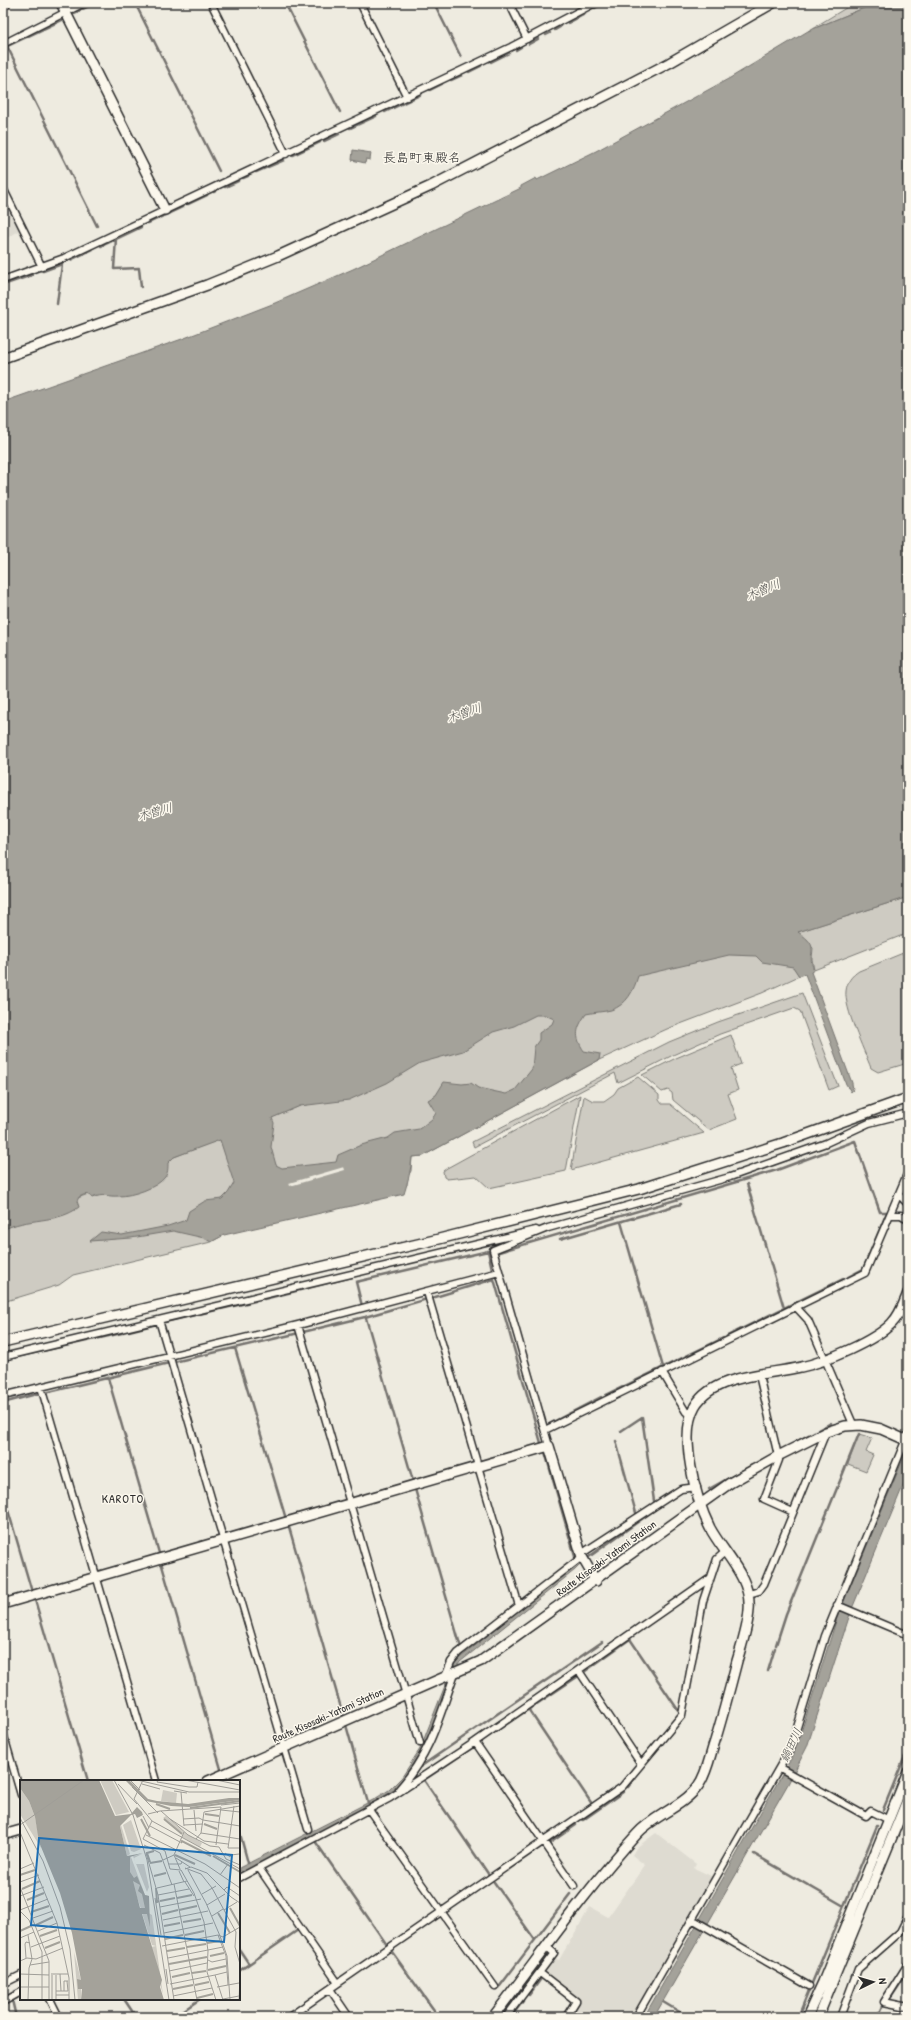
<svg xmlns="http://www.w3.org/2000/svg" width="911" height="2020" viewBox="0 0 911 2020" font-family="'Patrick Hand','Klee One',sans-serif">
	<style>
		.built { fill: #dedbd1 }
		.green { fill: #cecbc2; stroke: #7c7b76 }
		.water { fill: #a4a29a; stroke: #74726e; fill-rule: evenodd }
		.pier { fill: #eeebe0 }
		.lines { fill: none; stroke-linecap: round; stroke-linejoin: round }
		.stream { stroke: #74726e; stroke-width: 2.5 }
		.street-casing { stroke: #2b2b2b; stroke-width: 9 }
		.secondary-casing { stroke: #2b2b2b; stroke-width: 12 }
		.primary-casing { stroke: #2b2b2b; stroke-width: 13 }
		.street { stroke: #fbf7ec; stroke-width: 6 }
		.secondary { stroke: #fbf7ec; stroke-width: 9 }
		.primary { stroke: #fbf7ec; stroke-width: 10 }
		.labels { text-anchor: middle; stroke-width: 3; stroke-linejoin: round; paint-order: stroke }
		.street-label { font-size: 11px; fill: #2b2b2b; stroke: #fbf7ec }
		.water-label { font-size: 12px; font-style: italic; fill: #555552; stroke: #fbf7ec }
		.neighbourhood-label { font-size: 12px; letter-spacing: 1px; fill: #2b2b2b; stroke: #fbf7ec }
		.quarter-label { font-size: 13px; fill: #2b2b2b; stroke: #fbf7ec }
		.inset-river { fill: none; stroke: #a4a29a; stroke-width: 2 }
		.inset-road { fill: none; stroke: #a09e98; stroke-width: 1 }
		.view { fill: #1f6fb2; fill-opacity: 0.15; stroke: #1f6fb2; stroke-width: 2 }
		.inset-edge { fill: none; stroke: #2b2b2b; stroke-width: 2 }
	</style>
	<rect width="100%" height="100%" fill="#eeebe0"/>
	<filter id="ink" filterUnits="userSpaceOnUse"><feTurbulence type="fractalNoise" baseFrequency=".025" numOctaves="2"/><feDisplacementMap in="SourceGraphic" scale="8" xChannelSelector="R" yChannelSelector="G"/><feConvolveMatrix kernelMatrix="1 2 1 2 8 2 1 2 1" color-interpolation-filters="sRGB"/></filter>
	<g filter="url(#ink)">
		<path class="built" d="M3,195l18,35 -18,10z
			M656,1833l40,31 -2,4 19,9 -80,140h-63l9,-16 -33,-24 -1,-5 8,-15 6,3 31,-53 18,10 37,-52 -13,-10 4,-7z"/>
		<path class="green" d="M854,3h22l-68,28z
			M908,897v36l-94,37 -2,-11 1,-11 -16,-16z
			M767,941l29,29 3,6 -37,17 -95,36 -68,31 -176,96 -11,1 -1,14 -4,7v7l-128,-2 -18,-61 321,-133z
			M908,951v112l-30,9 -7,-4c-7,-18 -27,-60 -25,-77 1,-9 5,-15 13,-20z
			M802,993l36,93 -9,4 -29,-79 -6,-3 -74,26 -45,20 -57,29 -3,-10 -141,74 -2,-5 197,-100 49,-20z
			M731,1035l10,29 -10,4 7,22 -10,4 9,25 -28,11 -36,-30 -1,-7 -4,-3 -6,2 -20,-17 34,-17z
			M638,1077l21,18v5l3,4h8l34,29 -133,37 13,-74 9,5h11l10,-7 4,-6z
			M580,1095l-14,76 -77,17 -13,-12 -29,3 -3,-2 -1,-6 4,-3z
			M220,1139l22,27 -18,69 -13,7 -138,33 -14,10 -56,17v-75l165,-64 6,-6z
			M859,1434l13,4 -6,14 7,3 -7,16 -18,-7z"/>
		<path class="water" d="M876,3h32v894l-110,35c25,17 7,18 16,38l-3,2 41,111 1,7 -2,2 -5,-8 -41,-110 -6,2 -6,-9 -31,-5 -6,-6 -27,-1 -91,21c-4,14 -11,29 -27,34 -8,2 -16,2 -25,4 -10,15 -12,22 -2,37l16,3 -1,6 -176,96 -11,1c-1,13 -4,24 -8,37l-180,41 -13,7 -7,-4 -31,-7 -42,7 -41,3 11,-9 21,3 46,-9 18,-6 3,-9 16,-10 17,-2 6,-6 6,-10 -14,-43 -46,17 -6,6c0,5 0,10 -3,14 -8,11 -33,19 -46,19 -11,1 -15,-3 -27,2 -4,-5 -7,-4 -13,-1l-2,4 2,6c-21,17 -53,10 -76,23v-828l179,-63 93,-36 78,-34 168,-81v-2l15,-8 1,2 59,-29 134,-73 78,-47zM536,1015h9l9,4 -2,5 -13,9v7l-5,7 -2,22 -17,21 -9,4 -28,-6 -7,-5 -9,1 -18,-2 -8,13 -8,5 8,13 -4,6 -13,10 -24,4 -7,5 -27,7 -23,10 -2,7 -54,6 -6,-3 -5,-18 3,-24 -2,-5 28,-12 49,-6 38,-17 33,-20 43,-12 30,-19 21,-6z
			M353,150l18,3 -1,7 -4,-1 -1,4 -13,-3z
			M908,1447v27l-57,137 -44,136 -19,37 -134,233h-10l147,-258 7,-17 39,-124z
			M588,1557l-13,13 -115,92 -6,8 -26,74 -11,20 -20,24 -30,19 -128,67v-6l134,-68 16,-10 13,-13 18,-28 32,-81 4,-7 121,-97z"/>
		<path class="pier" d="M344,1167l1,3 -55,16 -1,-3z"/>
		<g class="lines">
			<path class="stream" d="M135,3l84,168
				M285,3l55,109
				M434,3l27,54
				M595,8l10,-5
				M70,15l25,-12
				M568,23l17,-9
				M555,30l5,-3
				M546,35l4,-2
				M3,38v1
				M529,44l9,-5
				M7,46l90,180
				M3,48l63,-30
				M516,50l5,-3
				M491,62l18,-9
				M469,72l12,-6
				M451,80l11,-5
				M430,90l12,-6
				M385,112l35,-17
				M350,128l26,-12
				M324,141l15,-7
				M293,155l27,-13
				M256,172l28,-12
				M243,178l5,-2
				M225,187l13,-6
				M214,192l3,-2
				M188,204l19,-9
				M148,223l34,-16
				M116,238l-2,31 25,-1 2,19
				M101,246l40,-19
				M70,260l23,-11
				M43,271l19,-7
				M3,285l29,-10
				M57,304l5,-40
				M747,1184l37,124
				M621,1222l42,145
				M560,1239l121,-35
				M499,1252l278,-82 78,-29 25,71h7l-24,57 -15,8
				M432,1298l62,-19 47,164
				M264,1299l88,-22
				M362,1306l-6,-24 132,-31 4,18
				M366,1318l47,163
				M165,1322l90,-21
				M129,1331l28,-7
				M303,1332l62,-15 62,-18
				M727,1336l116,-57
				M235,1348l51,171
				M3,1360l119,-27
				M174,1362l125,-29
				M108,1378l51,175
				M45,1393l124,-30
				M606,1395l117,-57
				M3,1403l37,-10
				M549,1424l52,-27
				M621,1431l21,-14 12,84
				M616,1441l20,72
				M797,1441l34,-18
				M545,1452l31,108
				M415,1489l46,159
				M709,1489l43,-24
				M3,1493l29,99
				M289,1527l54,188
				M586,1559l74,-53
				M161,1562l60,207
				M35,1600l53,181
				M776,1645l10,-31 73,-180
				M768,1671l7,-23
				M584,1672l46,-33 48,71
				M529,1710l63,94
				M346,1725l22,78
				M480,1742l97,-65
				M472,1748l-48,32 65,95
				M420,1767l182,-125
				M628,1787l7,-9
				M883,1810l25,-61
				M583,1820l40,-28
				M239,1830l9,33
				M315,1841l72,104
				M550,1843l26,-18
				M754,1854l90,52
				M494,1882l41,58
				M239,1949l10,15
				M392,1952l47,65
				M239,1971l59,-41
				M3,1972l2,8
				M500,1986l70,-92
				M529,1995l11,-15
				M892,1996l16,-24
				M124,1999l12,18
				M12,2000l4,17
				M663,2002l25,15
				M174,2017l26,-18
				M511,2017l12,-16
				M798,2017l79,-191
				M877,2017l5,-11"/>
			<g class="street-casing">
				<path id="street" d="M211,3l75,151
					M360,3l47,94
					M509,3l18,36
					M3,44l81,-41
					M3,188l39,79
					M3,280l61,-22 447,-211 84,-44
					M899,1195l9,9
					M891,1215h10l7,4
					M427,1292l92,314
					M796,1307l12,13 45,104
					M159,1320l149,509
					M298,1325l122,418
					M3,1357l533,-127
					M662,1372l24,40 5,2
					M759,1375l20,85 -15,39 29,13
					M41,1387l115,394
					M3,1396l295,-71 201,-53
					M545,1430l320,-157 43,-101
					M549,1446l-56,-196 55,-22 182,-51 96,-34 43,-20 39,-10
					M581,1554l100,-65 16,-2
					M749,1594l10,-3 5,-7 62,-152
					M837,1605l71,30
					M579,1671l62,93
					M445,1677l6,-15 7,-9 124,-96
					M3,1733l18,62
					M475,1742l99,144
					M780,1768l86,48 5,-5 18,9
					M399,1789c32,-36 40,-71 56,-116
					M369,1810l126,177
					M259,1868l79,115
					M239,1878l151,-80 85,-56 234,-163
					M692,1919l117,67
					M908,1964l-24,38 24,5
					M540,1973l36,28 -10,16
					M3,1984l18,-9
					M330,1989l19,28
					M50,1999l9,18
					M3,2002l18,-10
					M289,2017l333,-230 60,-72 21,-114 14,-42 9,-8
					M506,2017l48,-64 -7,-6
					M636,2017l155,-270 34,-111 83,-202
					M840,2017l18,-48 42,-37 8,-16"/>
			</g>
			<g class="secondary-casing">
				<path id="secondary" d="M61,3l104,207
					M3,358l204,-73 71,-29 153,-70 238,-123 104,-60
					M3,1342l436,-103 200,-50 144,-46 125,-45
					M3,1604l546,-158 33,111 14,24
					M208,1781l273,-120 249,-178 48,-27 48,-24 19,-6 16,-1 20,4 27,12
					M3,1835l18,-5
					M493,2017c47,-61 92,-126 144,-183 17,-19 46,-27 61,-48 9,-12 12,-31 17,-45 8,-26 15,-53 22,-80 5,-17 11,-34 12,-51 3,-32 -25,-56 -39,-82 -14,-28 -32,-93 -15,-122 19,-32 73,-31 106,-39 24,-5 74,-26 91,-44 8,-8 12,-20 16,-30
					M807,2017l16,-35 85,-210
					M818,2017l90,-219"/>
			</g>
			<g class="primary-casing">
				<path id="primary" d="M3,4l2,-1"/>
			</g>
			<use href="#street" class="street"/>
			<use href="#secondary" class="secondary"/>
			<use href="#primary" class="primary"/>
		</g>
	</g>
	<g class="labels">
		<g class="street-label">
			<text transform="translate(606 1558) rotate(-36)" y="4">Route Kisosaki-Yatomi Station</text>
			<text transform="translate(328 1715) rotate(-24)" y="4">Route Kisosaki-Yatomi Station</text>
		</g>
		<g class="water-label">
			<text transform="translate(763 590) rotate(-23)" y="4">木曽川</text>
			<text transform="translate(464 713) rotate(-19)" y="4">木曽川</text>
			<text transform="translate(155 812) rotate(-16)" y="4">木曽川</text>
			<text transform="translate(791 1745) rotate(-65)" y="4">鍋田川</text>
		</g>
		<g class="neighbourhood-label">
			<text x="123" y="1503">KAROTO</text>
		</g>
		<g class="quarter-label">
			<text x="422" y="162">長島町東殿名</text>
		</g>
	</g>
	<g transform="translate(20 1780)">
		<rect width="220" height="220" fill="#eeebe0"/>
		<path d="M80,0h12l17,32 -13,3zM0,8l9,13 6,16 6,31 -21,-34zM143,10l14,3 -1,10 -15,-2zM146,36l18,16 18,11 -2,4 -18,-10 1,-3 -20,-16zM111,40l10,29 -7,3 -3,-1 -8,-26zM101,45l9,29 -3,2 -7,-30zM122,74l-8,4 2,6h8l5,23 -2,5 -14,-36zM108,77h3l14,38 4,1 -3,13h-5l-11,-32zM125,131l7,4 11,80 -12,-48 5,-1 -4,-1 -10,-32zM54,172l7,28v20h-3z" fill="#cecbc2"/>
		<path d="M0,0h79l16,36 16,-2 6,-7 5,5 1,3 -6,3 -2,-4 -4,1 -11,11 7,30 16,-3 -13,4v15l4,6 3,-2 8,19 4,1 1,31 -3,-13h-5l20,66 -2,7 4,13h-83l1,-11h-4l-1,-10 4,1 -9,-47 -12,-40 -21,-51 -4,-25 -6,-16 -9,-13zM113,101l7,4 -2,6 4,3 3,14h-5zM105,0l5,1 18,18 9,2 31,3 41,-6h11v2l-51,7 -18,-1 -25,-5z" fill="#a4a29a" fill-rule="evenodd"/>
		<path class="inset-river" d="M136,24l14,5M170,28l50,-7M185,34l14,2M121,39l9,17M144,39l18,15M184,44l13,5M161,63l1,-2 29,15M155,75l20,9M193,76l27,16M130,82l-3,-9 7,-2M130,83l12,-2M0,95l15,-5M134,96l12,-3M136,108l1,14 2,-1M2,109l18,-8M157,118l15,-3M7,120l17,-7M140,121l15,-3M210,128l10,18M159,130l18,-4M11,132l18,-6M198,133l12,20M142,134l16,-4M163,142l18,-3M16,145l17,-8M144,146l16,-3M0,151l11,-5M165,155l19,-4M20,156l17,-6M145,159l18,-4M187,163l13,-2M167,167l19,-3M25,168l15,-6M147,171l18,-3M190,176l14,-3M149,184l38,-7M188,190l18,-4M172,193l14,-2M152,197l18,-4M175,205l14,-3M153,209l20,-4M177,218l16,-4"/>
		<path class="inset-road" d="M94,0l19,35 14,45 22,140M110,0l10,10M117,0l52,12h51M123,0l-9,19 18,22 -9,18 22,12 5,18 11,1 13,23 10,29 4,29 -1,21 9,28M138,0l-1,2 32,5h8l1,-5M165,0l55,10M196,0l24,5M98,4l19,20M122,4l18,5M112,7l26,26M154,11l13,2M161,12l3,34M201,25l19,-2M214,26l-6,42h12M174,30l2,21M201,30l19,2M141,31l27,24 22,11 9,1 7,12 14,6M184,32l36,-6M128,34l12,-3 61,-4M123,36l6,12M0,38l23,43 17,46 10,42 5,51M150,39l34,22 24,3M163,39l16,-1 4,2M183,40l37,6M132,41l88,48M0,45l64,-45M164,45l19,-1M130,46l30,16M0,52l37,91 12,55v22M181,53l39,6M126,55l59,29 35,24M176,59l5,-6 3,-21M124,65l16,8 12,32M196,65l5,-38M126,73l12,42 16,105M205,73l5,4 1,-2 8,-1M156,78l14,9M143,80l11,-5M149,84h12l1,-2M165,88l16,6 11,14 24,44 -1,15 5,17M0,89l14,-6M160,89l-6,-14 10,-23M165,89l6,-2 16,6 24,24 9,6M168,90l18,33 14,33M159,91l5,11M200,95l8,-11M0,102l19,-7M165,102l9,14M154,104l23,116M0,107l29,74v39M137,108l30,-7M204,110l3,-3 13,9M182,114l14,-8M138,115l31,-6M0,116l24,-9M135,118l6,37M187,125l18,-11M140,127l41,-8M0,130l28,-11M204,130l13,-8M0,131l9,9 13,32v48M192,136l11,-7M13,138l20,-7M143,140l45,-9M18,151l19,-8M144,153l49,-10M8,155l4,24M198,155l8,21 2,29M200,156l7,20 3,44M0,158l14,-6M142,166l56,-11 5,2 17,-10M11,167l29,-11M6,178l-1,-14 1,-2 4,1M148,178l55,-11M188,180l4,2 14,-3M0,181l7,-3 9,1 27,-11M10,185l19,-3M146,189l2,15M149,191l38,-8M0,194l29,1M31,194h17M40,194l1,17M195,195l12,-3M150,204l45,-9 8,25M0,207h29M197,207l22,-4M36,211h12l-1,-10M44,211v-10h4M36,215h13M153,216l39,-8M203,219l16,-3M8,220l1,-32 3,-9M32,220v-25M36,220v-25M219,220l1,-24"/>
		<path class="view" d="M19,58l193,17 -8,87 -193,-17z"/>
		<rect width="220" height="220" class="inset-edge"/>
	</g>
	<rect width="911" height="2020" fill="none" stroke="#fbf7ec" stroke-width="16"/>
	<rect x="8" y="8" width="895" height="2004" fill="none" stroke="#2b2b2b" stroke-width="1.5" filter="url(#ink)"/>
	<g transform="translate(873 1982) rotate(85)" stroke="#fbf7ec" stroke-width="3" paint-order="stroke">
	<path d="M0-3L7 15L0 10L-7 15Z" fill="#2b2b2b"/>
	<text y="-6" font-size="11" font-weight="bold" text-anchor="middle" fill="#2b2b2b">N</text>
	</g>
</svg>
